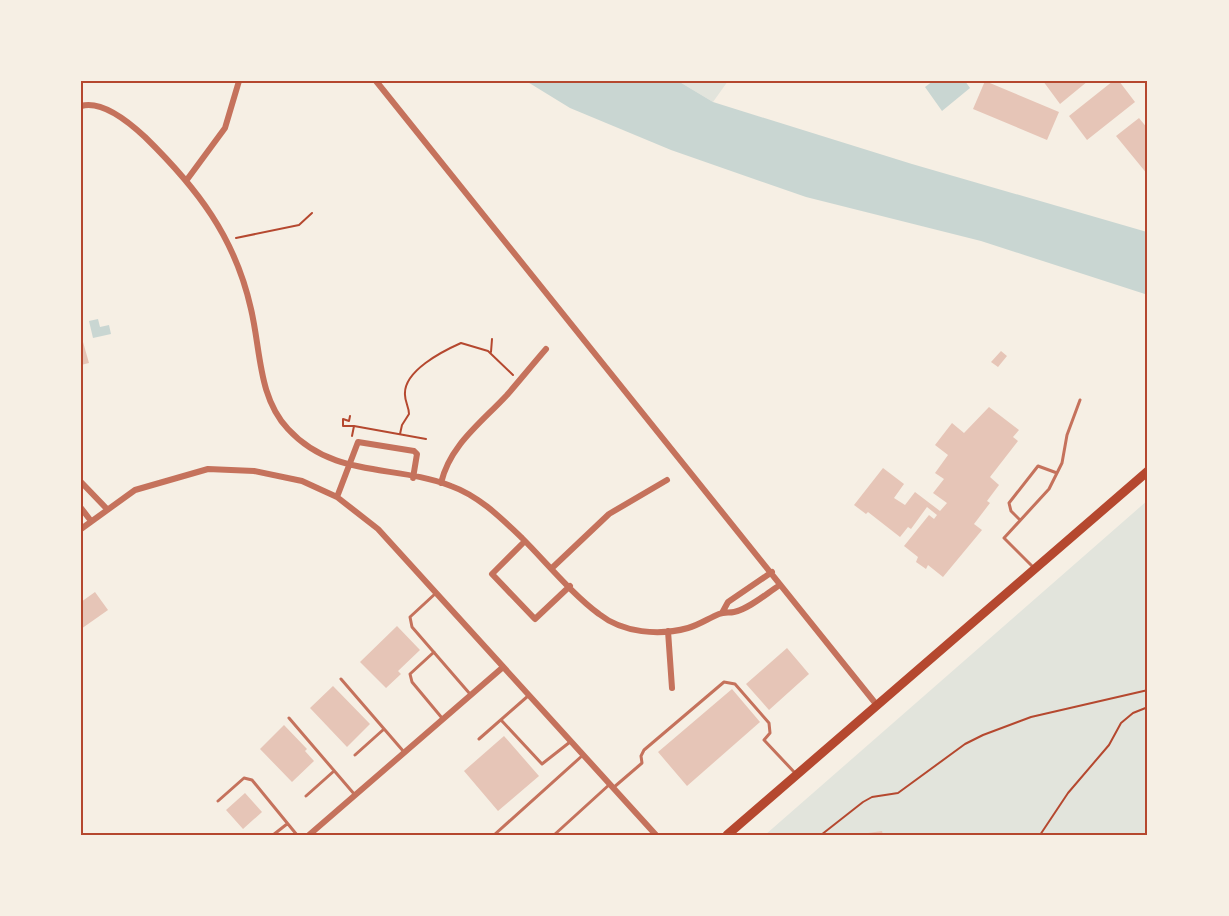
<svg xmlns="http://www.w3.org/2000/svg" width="1229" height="916" viewBox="0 0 1229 916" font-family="Georgia,serif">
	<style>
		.green { fill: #e2e4dc }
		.water { fill: #c9d6d2 }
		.building { fill: #e6c5b7 }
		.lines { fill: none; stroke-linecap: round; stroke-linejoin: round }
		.path { stroke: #b5482f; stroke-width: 2 }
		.service { stroke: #c5725c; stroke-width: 3 }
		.minor { stroke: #c5725c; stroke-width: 6 }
		.trunk { stroke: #b5482f; stroke-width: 9 }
		.neatline { fill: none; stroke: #b5482f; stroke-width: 2 }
	</style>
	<rect width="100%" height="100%" fill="#f6efe4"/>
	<path class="green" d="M678,81h50l-15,21z
		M1148,500v335h-383z"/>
	<path class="water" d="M526,81h152l35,21 199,62 235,68 1,63 -167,-54 -175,-44 -135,-47 -101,-42z
		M933,81h32l5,7 -28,23 -17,-24z
		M98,319l2,8 9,-2 2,9 -18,4 -4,-17z"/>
	<path class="building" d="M985,81l74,31 -12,28 -74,-31z
		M1043,81h45l-28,23z
		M1113,81h6l16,21 -48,38 -18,-24z
		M1139,118l9,11v46l-32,-39z
		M81,335l8,28 -8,2z
		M1001,351l6,5 -9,11 -7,-5z
		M989,407l30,23 -6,7 5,4 -28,36 9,8 -12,16 3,2 -16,21 8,6 -39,47 -15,-12 -2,4 -10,-7 2,-5 -14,-11 25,-31 5,4 3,-4 -10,-8 -16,22 -3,-2 -8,10 -32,-25 -2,2 -12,-9 29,-37 21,16 -10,14 11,7 10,-13 25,19 7,-8 -14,-10 11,-14 -9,-6 13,-18 -13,-10 17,-22 12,10z
		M95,592l13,18 -27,19v-27z
		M397,626l23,24 -22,21 3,3 -15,14 -26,-26z
		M787,648l22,26 -40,36 -23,-26z
		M333,686l37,38 -23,23 -37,-39z
		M732,689l28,33 -73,64 -29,-34z
		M284,725l23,24 -2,2 9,10 -22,21 -32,-33z
		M504,736l35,40 -41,35 -34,-40z
		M245,793l17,19 -19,17 -17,-19z
		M882,831l1,4h-21l-1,-1z"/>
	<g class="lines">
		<path class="path" d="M236,238l63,-13 13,-12
			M491,352l1,-13
			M350,416l-1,5 -6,-2v7h11l-2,10
			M354,426l72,13
			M400,434l2,-9 7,-11c0,-7 -4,-12 -4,-19 -2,-24 38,-44 56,-52l27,8 25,24
			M821,835l42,-33 9,-5 26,-4 67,-49 18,-9 48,-18 117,-27
			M1040,835l28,-42 41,-48 12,-22 12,-10 15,-6"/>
		<path class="service" d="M1020,520l-9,-9 -2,-8 29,-37 19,7
			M1033,567l-29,-29 45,-49 13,-26 5,-28 13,-35
			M436,593l-26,24 2,10 58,67
			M434,652l-24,22 2,8 30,36
			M341,679l63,73
			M289,718l66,77
			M501,720l41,44 28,-22
			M479,739l49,-43
			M355,755l29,-26
			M613,788l29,-25 -1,-7 3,-6 80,-68 11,2 34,39 1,10 -6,7 32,34
			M306,796l28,-25
			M218,801l26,-23 8,2 45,55
			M95,835h10
			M273,835l14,-11
			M494,835l89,-80
			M554,835l56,-51"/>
		<path class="minor" d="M376,81l500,623
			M81,106c21,-6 49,17 64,31 52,51 90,100 106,172 10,42 7,88 37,120 46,50 107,35 163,57 28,10 50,32 71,52 24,24 50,56 77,76 24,19 60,22 89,14 11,-3 21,-10 31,-14 5,-2 10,-1 15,-2 15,-3 33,-19 46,-27
			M186,181l39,-53 14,-47
			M81,482l26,27
			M441,483c9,-38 40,-60 66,-88 13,-15 26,-31 39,-46
			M337,497l21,-55 56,9 3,3 -4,24
			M81,508l10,13
			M81,529l54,-39 73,-21 46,2 48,10 35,16 41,32 278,306
			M525,541l-33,33 43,45 35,-33
			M552,568l57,-54 58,-34
			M722,613l6,-11 44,-30
			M668,631l4,57
			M309,835l193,-167"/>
		<path class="trunk" d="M727,835l421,-364"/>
	</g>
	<rect width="1229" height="916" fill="none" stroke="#f6efe4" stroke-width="165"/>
	<rect x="82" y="82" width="1064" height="752" class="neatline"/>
</svg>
